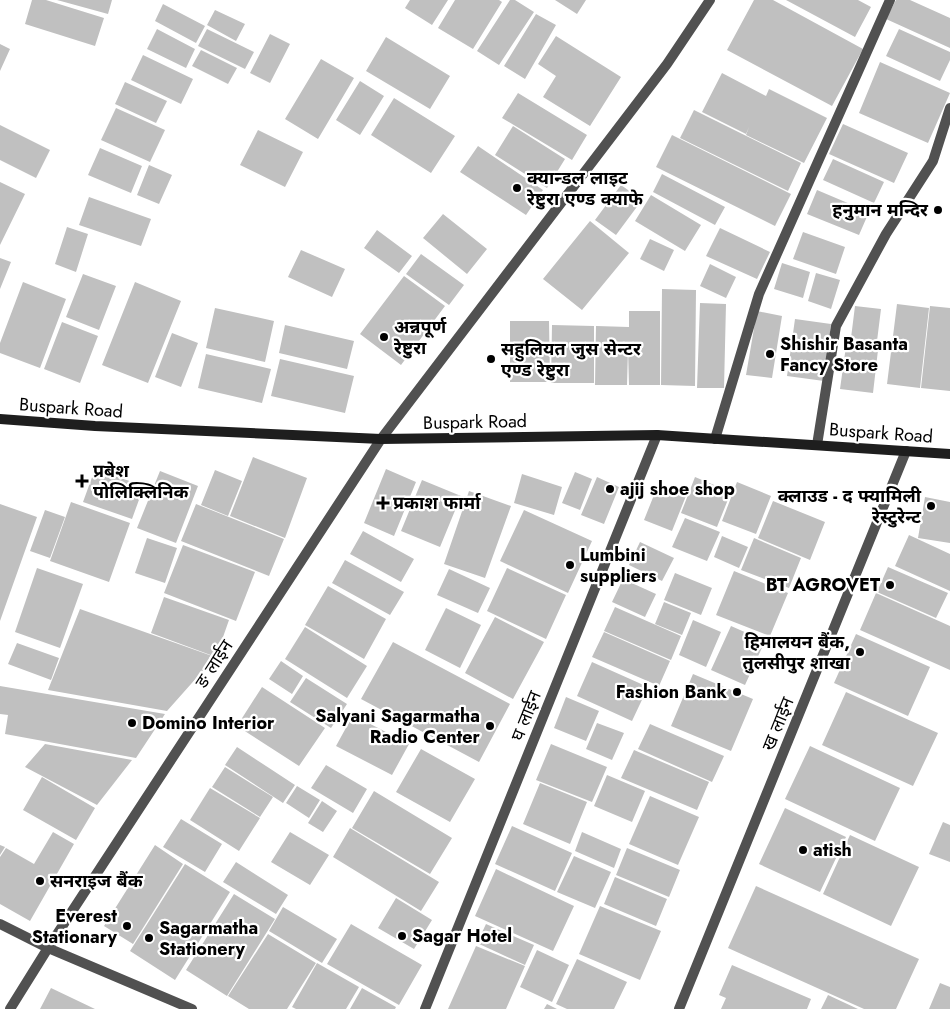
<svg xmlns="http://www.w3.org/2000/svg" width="950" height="1009" viewBox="0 0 950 1009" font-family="Jost,'Noto Sans Devanagari',sans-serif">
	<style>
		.building { fill: #c0c0c0 }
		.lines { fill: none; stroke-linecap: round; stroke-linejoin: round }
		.service { stroke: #515151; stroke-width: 10 }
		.minor { stroke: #515151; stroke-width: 10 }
		.secondary { stroke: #1e1e1e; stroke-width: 10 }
		.poi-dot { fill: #000; stroke: #fff; stroke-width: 2 }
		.labels { text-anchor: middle; stroke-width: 4.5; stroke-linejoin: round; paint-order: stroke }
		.poi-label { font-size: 18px; font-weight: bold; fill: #000; stroke: #fff; text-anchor: start }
		.street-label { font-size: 18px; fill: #000; stroke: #fff }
	</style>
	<rect width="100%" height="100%" fill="#fff"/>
	<path class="building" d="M32,0h14l58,18 -9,28 -70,-22z
		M57,0h55l-4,14z
		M410,0h38l-16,25 -27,-17z
		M455,0h44l3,2 -29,47 -35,-21z
		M510,0h5l19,12 -35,53 -22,-14z
		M555,0h31l-9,14z
		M754,0h19l90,49 -31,57 -105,-56z
		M786,0h72l13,7 -16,30z
		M896,0h14l40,18v30l-64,-29z
		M163,4l42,22 -9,17 -41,-22z
		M215,10l30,14 -9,17 -29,-16z
		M536,14l20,11 -31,54 -21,-13z
		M157,29l38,20 -9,19 -39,-19z
		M207,29l47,23 -9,17 -47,-23z
		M899,29l51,23v8l-10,21 -54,-25z
		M270,34l20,10 -20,39 -20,-10z
		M556,36l65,41 -31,49 -47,-29 13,-21 -18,-12z
		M386,37l64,39 -20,33 -64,-38z
		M0,44l10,5 -10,22z
		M201,50l36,18 -9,16 -36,-18z
		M143,55l50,24 -12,25 -50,-24z
		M321,59l33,19 -36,61 -33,-20z
		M880,62l70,31 -22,50 -69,-30z
		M722,73l44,23 3,-7 58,29 -23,45 -58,-28 3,-8 -3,7 -44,-22z
		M360,81l24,15 -24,39 -24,-15z
		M125,82l42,19 -11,22 -41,-19z
		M518,93l69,42 -15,25 -70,-42z
		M394,98l61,38 -24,37 -60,-38z
		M116,108l49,22 -15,32 -49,-22z
		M694,110l107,53 -13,28 -108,-53z
		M843,124l65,29 -14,30 -65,-29z
		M0,125l50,25 -14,28 -36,-18z
		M513,126l52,33 -18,29 -52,-33z
		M258,130l45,22 -18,35 -45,-22z
		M672,135l119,59 -16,32 -119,-59z
		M478,146l65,44 -17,25 -66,-43z
		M100,148l42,18 -11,27 -43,-18z
		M833,159l51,23 -10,21 -51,-23z
		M149,165l23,10 -13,29 -22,-9z
		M662,174l63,33 -10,18 -62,-33z
		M0,182l25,12 -25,51z
		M621,185l21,15 -26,35 -21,-15z
		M817,190l52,22 -10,23 -52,-21z
		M651,195l50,30 -16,26 -50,-30z
		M89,197l62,22 -10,27 -62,-21z
		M443,214l44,35 -20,25 -44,-36z
		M590,221l39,32 -47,57 -39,-31z
		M67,227l21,7 -12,38 -21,-8z
		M720,228l50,24 -13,27 -51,-23z
		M377,230l35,26 -13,17 -35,-25z
		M803,232l42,15 -9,27 -43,-15z
		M650,239l24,11 -10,21 -24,-12z
		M301,250l44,19 -13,28 -44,-20z
		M421,254l43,31 -15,20 -43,-31z
		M0,258l11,4 -11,27z
		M782,263l28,9 -7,26 -29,-9z
		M710,264l26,13 -10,21 -26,-12z
		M816,273l24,7 -9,29 -23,-8z
		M83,274l33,12 -17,44 -33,-13z
		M404,276l41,30 -44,59 -41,-31z
		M23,282l43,17 -26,69 -40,-15v-10z
		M135,282l46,19 -33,82 -46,-18z
		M662,289l34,1 -1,96 -34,-1z
		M700,303l26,1 -2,84h-27z
		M897,304l32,4 -9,80 -33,-4z
		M855,306l26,3 -4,32 -26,-3z
		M930,306l20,2v83l-29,-3z
		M215,308l59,13 -9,41 -59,-14z
		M629,311h31v74h-31l-1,-36 -1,36h-32l1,-59 33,1z
		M757,311l25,5 -10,62 -26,-3z
		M795,319l36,5 -7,57 -37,-5z
		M510,321h39l1,61h-40z
		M62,322l36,14 -18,47 -36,-14z
		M285,325l69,16 -7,28 -68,-16z
		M552,325l42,1v57h-43z
		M172,333l26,10 -17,44 -26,-10z
		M846,346l32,4 -5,43 -33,-4z
		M206,354l65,15 -9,34 -64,-15z
		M280,359l74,17 -9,37 -74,-17z
		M253,457l54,21 -22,60 -55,-22z
		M95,469l49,17 -12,33 -49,-17z
		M386,469l30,13 -22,54 -30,-13z
		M215,470l27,11 -14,35 -27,-11z
		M160,471l38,15 -22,57 -39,-15z
		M575,472l17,7 -12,31 -18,-7z
		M522,474l40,13 -8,28 -40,-12z
		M597,477l22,10 -15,37 -23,-9z
		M695,477l36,15 -14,35 -36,-14z
		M422,480l39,16 -21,51 -39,-16z
		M737,482l34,14 -15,38 -34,-13z
		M658,485l28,11 -14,35 -28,-11z
		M469,491l42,15 -26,72 -41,-14z
		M925,497l25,5v41l-32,-5z
		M773,501l52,21 -15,38 -52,-22z
		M71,502l59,21 -21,59 -59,-21z
		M0,504l37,13 -37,104z
		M196,504l88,35 -15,37 -88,-35z
		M45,510l20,7 -15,41 -20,-7z
		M524,510l68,31 -24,52 -68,-32z
		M685,518l35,14 -13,29 -35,-14z
		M363,531l51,28 -13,23 -51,-28z
		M909,535l41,19v37l-55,-25z
		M722,536l26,11 -9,21 -25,-11z
		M147,538l30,10 -12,35 -30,-10z
		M754,538l47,20 -12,30 -48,-18z
		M640,542l34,16 -12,23 -33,-16z
		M183,545l72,27 -19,49 -72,-28z
		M345,560l59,32 -14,23 -58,-32z
		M888,567l60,26 -12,25 -59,-26z
		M37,568l46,16 -23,64 -45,-16z
		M507,568l59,27 -20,44 -59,-28z
		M449,569l41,19 -12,25 -41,-18z
		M734,571l54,22 -18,43 -54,-21z
		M675,573l37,15 -11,27 -37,-15z
		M623,579l33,15 -11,23 -33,-15z
		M328,586l58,33 -22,40 -59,-34z
		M876,593l74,33v44l-90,-40z
		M164,597l65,23 -13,37 -65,-24z
		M664,602l27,11 -9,22 -27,-11z
		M615,607l66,29 -10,24 -67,-29z
		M446,608l35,17 -21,43 -35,-18z
		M80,609l135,48 -48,54 -119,-21z
		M495,617l49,25 -31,57 -48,-26z
		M693,620l28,12 -15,35 -27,-12z
		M731,626l34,15 -20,44 -34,-15z
		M305,627l62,39 -20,32 -62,-39z
		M604,632l66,29 -11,25 -67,-29z
		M856,634l74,33 -22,49 -74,-33z
		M393,642l117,62 -31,58 -118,-63z
		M17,643l42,15 -8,22 -43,-16z
		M281,661l22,15 -11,18 -23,-15z
		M592,662l56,25 -16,34 -55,-25z
		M693,674l60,25 -22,52 -60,-25z
		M306,678l41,26 -16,24 -41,-26z
		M0,686l165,28 -29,44 -131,-24 3,-19 -8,-1z
		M262,687l63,41 -26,38 -62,-40z
		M846,692l92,41 -25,53 -91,-41z
		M566,697l33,14 -13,30 -32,-13z
		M353,715l56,29 -17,31 -56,-29z
		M597,723l27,10 -12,27 -26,-11z
		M650,724l74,32 -12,26 -74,-33z
		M45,744l87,16 -35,45 -72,-38z
		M551,744l56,23 -15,35 -56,-22z
		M810,746l90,42 -25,53 -90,-42z
		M237,747l58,38 -12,18 -58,-38z
		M421,749l54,30 -25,43 -54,-30z
		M634,750l75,32 -12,28 -76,-32z
		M326,765l41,24 -14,24 -42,-25z
		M225,767l48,30 -13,20 -48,-30z
		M607,775l38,16 -13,31 -38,-16z
		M42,777l53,31 -19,32 -53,-30z
		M540,783l47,19 -17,42 -47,-20z
		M297,786l23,14 -11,18 -23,-15z
		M210,788l50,30 -21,33 -49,-31z
		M374,791l78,47 -22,36 -78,-46z
		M650,796l49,21 -21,48 -49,-21z
		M322,801l15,10 -14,21 -15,-9z
		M785,808l61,29 -26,55 -61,-28z
		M181,819l41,25 -17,28 -42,-25z
		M943,822l7,3v37l-21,-8z
		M512,826l60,27 -17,38 -60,-27z
		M350,828l89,54 -18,29 -88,-54z
		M53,832l21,12 -44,77 -30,-17v-47l6,-9 28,16z
		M290,832l39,23 -19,30 -39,-23z
		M582,832l39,17 -7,19 -39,-17z
		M850,835l69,32 -28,59 -68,-32z
		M0,845l5,2 -5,8z
		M155,845l28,19 -50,80 -29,-18z
		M627,848l53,22 -11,27 -53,-22z
		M574,856l37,16 -16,36 -38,-16z
		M236,862l52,33 -12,19 -53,-32z
		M185,864l45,28 -55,88 -45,-29z
		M496,869l78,37 -21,45 -78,-35z
		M615,877l52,22 -11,27 -52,-22z
		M756,886l163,73 -23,50h-32l-136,-61z
		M234,894l41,25 -48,77 -41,-26z
		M396,898l36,22 -18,29 -36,-21z
		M600,906l61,25 -21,49 -61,-26z
		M283,907l54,32 -15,24 -53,-32z
		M351,924l71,41 -23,40 -72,-41z
		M486,924l48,21 -9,20 -48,-22z
		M268,934l48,29 -29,46h-38l-21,-13z
		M476,946l49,20 -19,43h-58z
		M537,950l32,15 -17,37 -32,-15z
		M577,959l50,23 -13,27h-47l-11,-5z
		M317,963l42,24 -13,22h-50l-4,-2z
		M732,965l79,34 -4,10h-86l5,-11 -7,-3z
		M940,983l10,4v22h-21z
		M51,988l44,21h-55z
		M362,988l34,19 -1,2h-45z
		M828,995l30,14h-37z
		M547,1004l10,5h-13z"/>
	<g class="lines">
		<path class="service" d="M715,439l44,-145 131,-294
			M817,445l19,-119 50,-92 47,-73 17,-53"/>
		<path class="minor" d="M0,924l48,24 144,61
			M10,1009l38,-61 333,-509 286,-375 43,-64
			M425,1009l232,-574
			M679,1009l227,-558"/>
		<path class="secondary" d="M0,419l95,7 286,13 276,-4 293,19"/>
	</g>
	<g class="poi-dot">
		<circle cx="517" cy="188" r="5"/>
		<circle cx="938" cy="210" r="5"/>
		<circle cx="384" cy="337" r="5"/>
		<circle cx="770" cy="354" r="5"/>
		<circle cx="491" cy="359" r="5"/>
		<path d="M79.5 473.5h5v5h5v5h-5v5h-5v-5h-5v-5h5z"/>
		<circle cx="610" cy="489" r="5"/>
		<path d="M380.5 495.5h5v5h5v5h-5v5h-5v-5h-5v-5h5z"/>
		<circle cx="931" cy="506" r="5"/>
		<circle cx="570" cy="565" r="5"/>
		<circle cx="890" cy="585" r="5"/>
		<circle cx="860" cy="652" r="5"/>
		<circle cx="737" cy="692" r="5"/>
		<circle cx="132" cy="723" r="5"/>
		<circle cx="490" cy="726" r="5"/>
		<circle cx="803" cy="850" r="5"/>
		<circle cx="40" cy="881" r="5"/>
		<circle cx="127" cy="926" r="5"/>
		<circle cx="402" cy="936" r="5"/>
		<circle cx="149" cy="938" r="5"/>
	</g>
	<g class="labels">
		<g class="poi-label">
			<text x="527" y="184">क्यान्डल लाइट<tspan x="527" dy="21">रेष्टुरा एण्ड क्याफे</tspan></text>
			<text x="928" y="216" text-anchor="end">हनुमान मन्दिर</text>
			<text x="394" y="333">अन्नपूर्ण<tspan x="394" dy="21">रेष्टुरा</tspan></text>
			<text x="780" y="350">Shishir Basanta<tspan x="780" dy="21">Fancy Store</tspan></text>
			<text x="501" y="355">सहुलियत जुस सेन्टर<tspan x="501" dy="21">एण्ड रेष्टुरा</tspan></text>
			<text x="93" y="477">प्रबेश<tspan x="93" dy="21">पोलिक्लिनिक</tspan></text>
			<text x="620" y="495">ajij shoe shop</text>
			<text x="921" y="502" text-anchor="end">क्लाउड - द फ्यामिली<tspan x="921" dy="21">रेस्टुरेन्ट</tspan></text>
			<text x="393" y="509">प्रकाश फार्मा</text>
			<text x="580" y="561">Lumbini<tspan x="580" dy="21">suppliers</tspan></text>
			<text x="880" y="591" text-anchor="end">BT AGROVET</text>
			<text x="850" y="648" text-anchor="end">हिमालयन बैंक,<tspan x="850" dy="21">तुलसीपुर शाखा</tspan></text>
			<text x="727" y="698" text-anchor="end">Fashion Bank</text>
			<text x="480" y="722" text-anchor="end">Salyani Sagarmatha<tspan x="480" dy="21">Radio Center</tspan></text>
			<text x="142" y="729">Domino Interior</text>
			<text x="813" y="856">atish</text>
			<text x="50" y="887">सनराइज बैंक</text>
			<text x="117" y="922" text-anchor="end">Everest<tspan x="117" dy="21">Stationary</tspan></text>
			<text x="159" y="934">Sagarmatha<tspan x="159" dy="21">Stationery</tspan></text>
			<text x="412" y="942">Sagar Hotel</text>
		</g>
		<g class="street-label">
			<text transform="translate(71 408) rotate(4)" y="6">Buspark Road</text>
			<text transform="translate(475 422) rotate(-1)" y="6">Buspark Road</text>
			<text transform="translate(881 433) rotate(4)" y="6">Buspark Road</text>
			<text transform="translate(214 664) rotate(-57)" y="6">ङ लाईन</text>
			<text transform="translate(526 716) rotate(-68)" y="6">घ लाईन</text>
			<text transform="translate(778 724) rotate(-68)" y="6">ख लाईन</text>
		</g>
	</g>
</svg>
